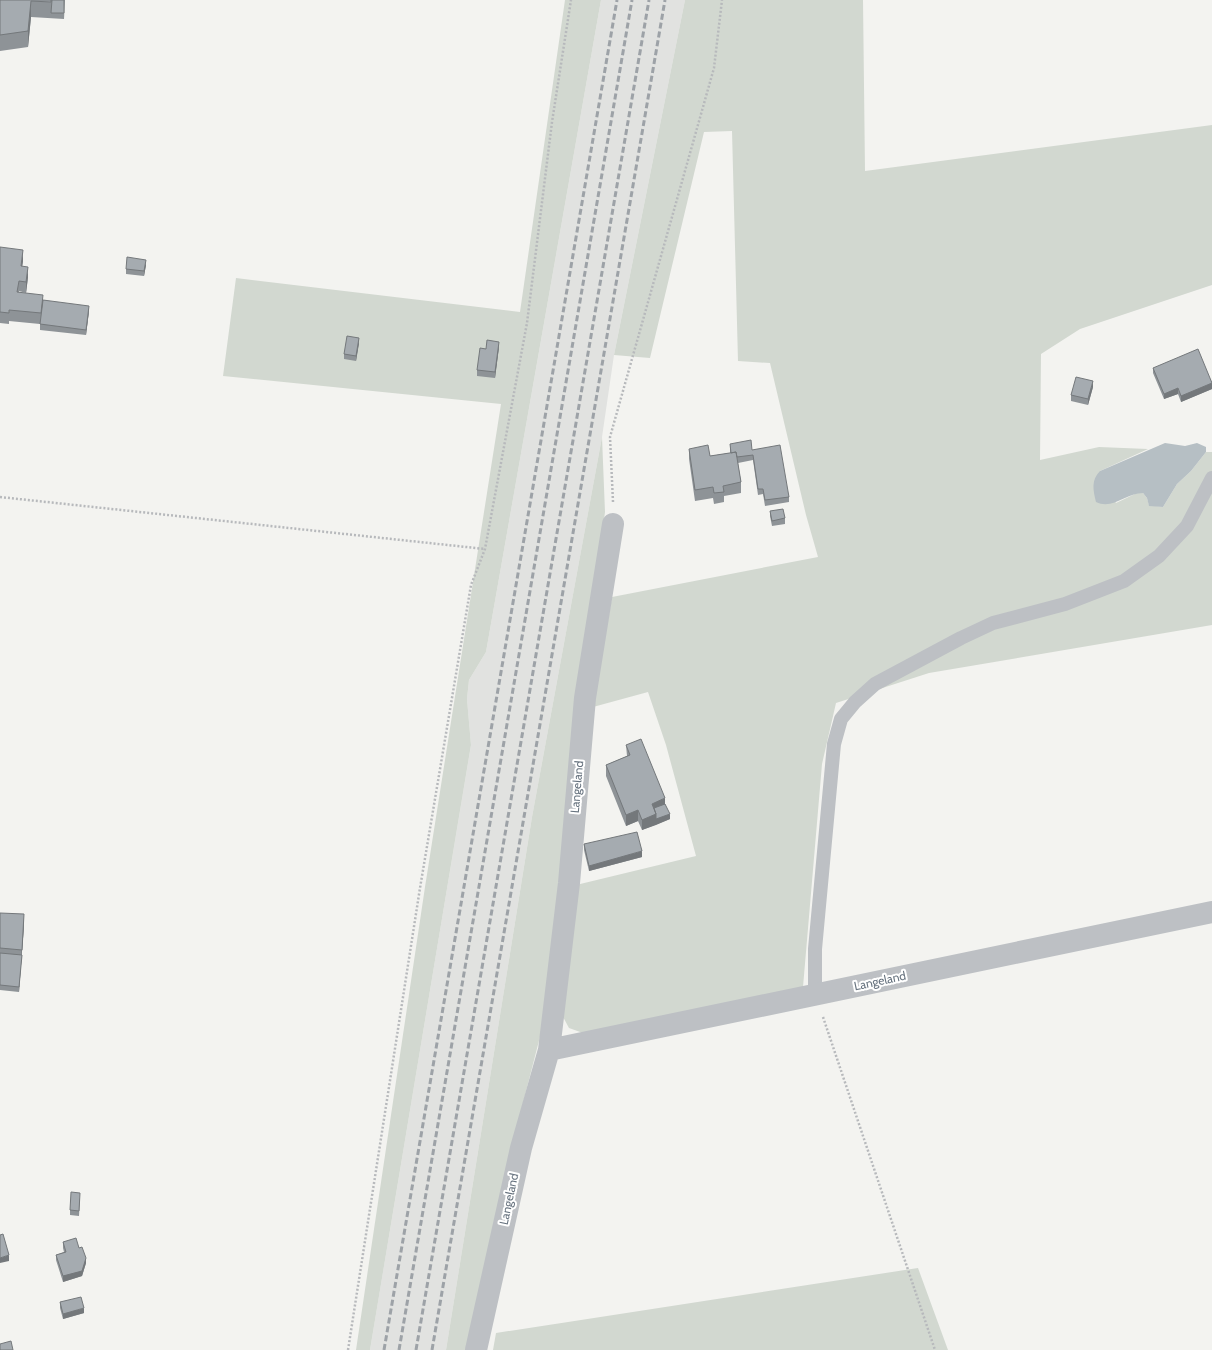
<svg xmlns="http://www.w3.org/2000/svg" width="1212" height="1350" viewBox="0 0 1212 1350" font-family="Cabin,sans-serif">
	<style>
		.built { fill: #e1e2e0 }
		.green { fill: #d2d8d0 }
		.water { fill: #b6bfc4 }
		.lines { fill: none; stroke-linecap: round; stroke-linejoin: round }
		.path { stroke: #b7b9bc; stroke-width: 2.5; stroke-dasharray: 2 2; stroke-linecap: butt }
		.lane { stroke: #bdc0c4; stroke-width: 14 }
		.street { stroke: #bdc0c4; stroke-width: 22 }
		.rail { stroke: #9da2a7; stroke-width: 3; stroke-dasharray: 6 3; stroke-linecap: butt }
		.wall { fill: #8e9397 }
		.shaded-wall { fill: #74787b }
		.building { fill: #a5abb0; stroke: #74787b }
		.labels { text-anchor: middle; stroke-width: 4; stroke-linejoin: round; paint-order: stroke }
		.street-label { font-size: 12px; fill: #66727e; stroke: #fff }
	</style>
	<rect width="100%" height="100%" fill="#f3f3f0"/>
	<path class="built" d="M601,0h84l-71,355 -12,82 -70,380 -86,533h-76l101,-605 -4,-46 2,-19 17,-28z"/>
	<path class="green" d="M565,0h36l-115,652 -17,28 -2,19 4,46 -101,605h-14l69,-463 76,-483 -278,-28 13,-98 284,34z
		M685,0h178l2,171 347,-46v160l-132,44 -39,25 -1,106 59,-13 49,2 -48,22 16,32 21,-10h6l4,5 2,7 14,2 14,-23 14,-13 15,-19h6v173l-283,48 -93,30 -14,61 -19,223 -220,46 -14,-5 -7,-13 14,-130 120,-29 -30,-111 -18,-53 -55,15 19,-110 206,-40 -12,-42 -36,-152 -32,-2 -6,-230 -28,1 -54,226 -36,-3z
		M602,437l3,75 -9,68 -45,414 -36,140 -47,216h-22l86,-533z
		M918,1268l30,82h-455l3,-17z"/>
	<path class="water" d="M1165,443l20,3 12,-3 9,4v5l-15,19 -14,13 -14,23 -14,-1 -2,-8 -4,-5c-17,0 -30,17 -47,9 -3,-12 -5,-22 4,-31z"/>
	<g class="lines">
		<path class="path" d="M0,497l485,52
			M613,502l-3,-65 104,-369 8,-68
			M823,1017l112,333
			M348,1350l72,-462 51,-303 14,-36 42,-226 25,-201 19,-122"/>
		<path class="lane" d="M815,994v-45l19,-205 7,-25 14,-17 20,-18 86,-46 32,-15 72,-19 59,-23 35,-25 28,-30 25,-48"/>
		<path class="street" d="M549,1050l20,-167 16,-185 28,-174
			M476,1350l45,-202 28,-98 663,-138"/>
		<path class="rail" d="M384,1350l233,-1350
			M399,1350l233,-1350
			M416,1350l233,-1350
			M432,1350l233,-1350"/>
	</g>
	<path class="wall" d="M0,0h65l-1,19 -33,-2 -3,30 -28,4z
		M0,247l23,14 -1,5 6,11 -2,16 -7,-2v1l24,8 46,11 -3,24 -46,-5v-6l-31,-3v3l-9,-1z
		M146,265l-2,11 -18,-2v-5z
		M359,343l-3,18 -12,-2v-5z
		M499,347l-4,31 -18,-2v-6l9,-21z
		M1153,368l59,15v6l-31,13 -3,-8 -14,5 -11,-26z
		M1093,387l-5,18 -17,-4v-6z
		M730,444l22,6 37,47v5l-24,4 -2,-12 -5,1 -5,-35 -15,3 3,19v11l-17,3v6l-10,2 -1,-6 -18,3 -6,-42v-10l21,7 20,-3z
		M770,511l15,7v6l-13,2 -2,-10z
		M626,745l39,59 5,15 -28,11 -4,-9 -12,5 -20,-50v-11l21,-9z
		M584,844l58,13 -53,14 -5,-21z
		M0,913l24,12 -5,67 -19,-2z
		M80,1198l-1,18 -9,-1v-5z
		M63,1242l16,6 7,15 -4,13 -19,6 -7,-22v-5l8,-3 -1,-4z
		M60,1302l24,11 -21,6 -3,-11z"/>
	<path class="shaded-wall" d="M31,1v16l-3,30v-16z
		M23,250v11l-2,15v-10z
		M146,260v5l-2,11v-5z
		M28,267v10l-2,16v-11z
		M89,306v5l-3,24v-5z
		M359,338v5l-3,18v-5z
		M499,342v5l-4,31v-6z
		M1093,381v6l-5,18v-6z
		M1212,383v6l-31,13v-6z
		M1178,388v6l-14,5v-5z
		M665,798v11l-11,5 -2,-10z
		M638,810v11l-12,5v-11z
		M656,814v11l-14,5v-10z
		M670,814v5l-14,6v-6z
		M642,851v6l-53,14v-5z
		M24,914v11l-5,67v-5z
		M9,1255v6l-9,2v-5z
		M86,1258v5l-4,13 -19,6v-6z
		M84,1308v5l-21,6v-5z"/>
	<path class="building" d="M0,0h51v2l-20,-1 -3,30 -28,4z
		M52,0h12v13h-13z
		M0,247l23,3 -2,16 7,1 -2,15 -7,-1 -2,11 26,3 -2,18 -32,-3v3l-9,-1z
		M127,257l19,3 -2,11 -18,-2z
		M43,300l46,6 -3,24 -46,-6z
		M347,336l12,2 -3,18 -12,-2z
		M487,340l12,2 -4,30 -18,-2 3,-22 6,1z
		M1198,349l14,34 -31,13 -3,-8 -14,6 -11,-26z
		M1076,377l17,4 -5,18 -17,-4z
		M751,440l1,10 28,-5 9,52 -24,3 -2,-11h-5l-5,-34 -16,2 -1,-5 -5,1 -1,-9z
		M708,445l2,11 26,-4 5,30 -18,4 1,6 -10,1 -1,-6 -18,3 -6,-41z
		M783,509l2,9 -13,3 -2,-10z
		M641,739l24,59 -13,6 4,10 -14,6 -4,-10 -12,5 -20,-50 24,-10 -4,-10z
		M665,804l5,10 -14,5v-5l-2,-6z
		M637,832l5,19 -53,15 -5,-22z
		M0,913l24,1 -2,36 -22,-2z
		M0,953l22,2 -3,32 -19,-2z
		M71,1192l9,1 -1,18 -9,-1z
		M3,1234l6,21 -9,3v-23z
		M76,1238l3,10 3,-1 4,11 -4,13 -19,5 -7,-21 10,-3 -3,-10z
		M81,1297l3,11 -21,6 -3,-12z
		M11,1341l2,9h-13v-6z"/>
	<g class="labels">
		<g class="street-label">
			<text transform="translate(577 787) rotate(-85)" y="4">Langeland</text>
			<text transform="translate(880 981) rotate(-12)" y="4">Langeland</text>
			<text transform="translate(509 1199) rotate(-78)" y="4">Langeland</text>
		</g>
	</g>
</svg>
